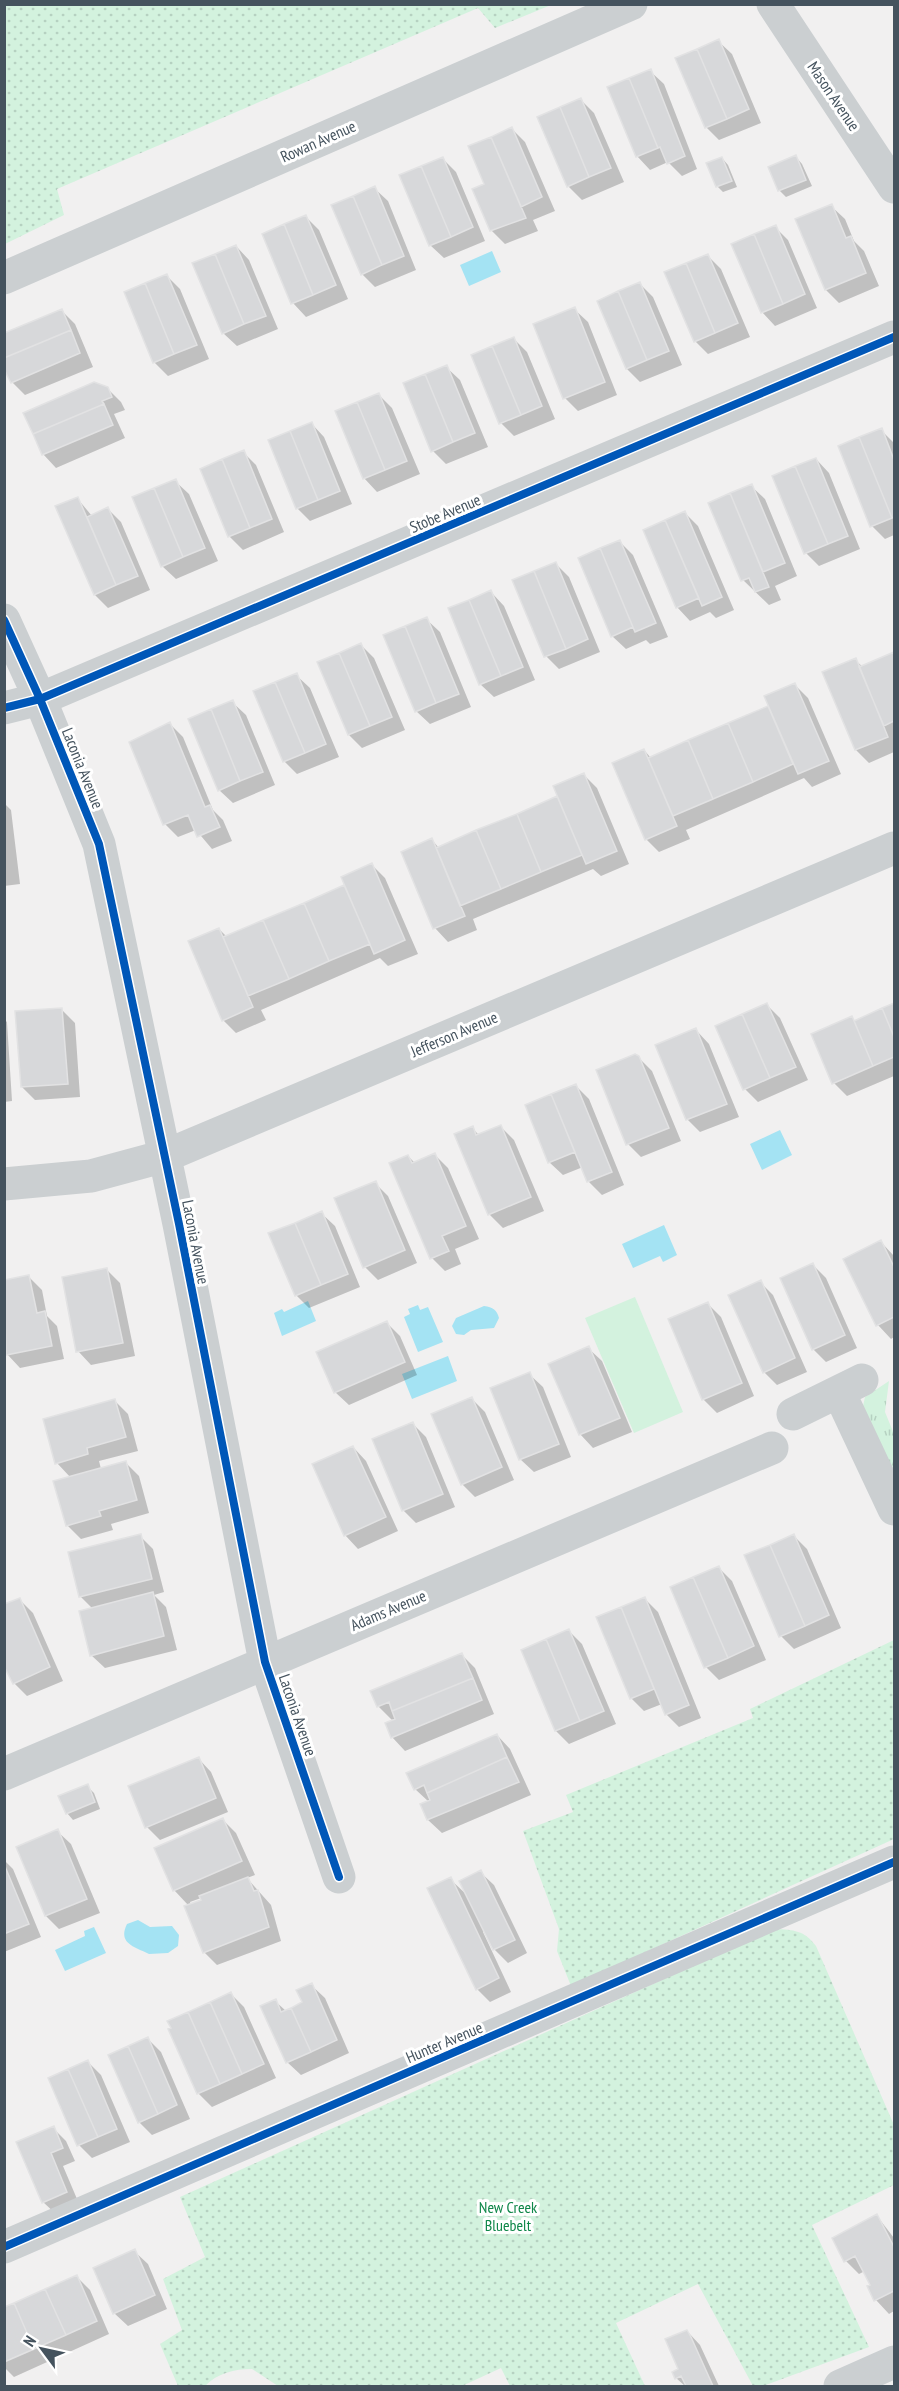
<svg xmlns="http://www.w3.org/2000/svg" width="899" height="2391" viewBox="0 0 899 2391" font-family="'PT Sans Narrow',sans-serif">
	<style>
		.grass { fill: url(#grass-tufts) }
		.park { fill: url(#park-dots) }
		.pitch { fill: #d3f2de }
		.water { fill: #a4e3f3 }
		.shadow { fill: #0003; fill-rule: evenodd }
		.building { fill: #d7d8da; stroke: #e2e2e3; stroke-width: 1.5 }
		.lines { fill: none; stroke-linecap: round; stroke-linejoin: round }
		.minor { stroke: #cbcfd1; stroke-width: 33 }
		.cycleway-casing { stroke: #fff; stroke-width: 11 }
		.cycleway { stroke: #0057b8; stroke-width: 8 }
		.labels { text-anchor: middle; stroke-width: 6; stroke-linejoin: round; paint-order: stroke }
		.street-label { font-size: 16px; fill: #45535e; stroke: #fff }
		.park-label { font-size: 16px; fill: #0f8749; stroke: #fff }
	</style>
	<defs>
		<pattern id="grass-tufts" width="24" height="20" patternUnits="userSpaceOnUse" patternTransform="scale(1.5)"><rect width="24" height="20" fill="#d3f2de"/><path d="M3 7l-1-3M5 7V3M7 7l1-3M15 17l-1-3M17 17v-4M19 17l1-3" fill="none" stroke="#b6d1c1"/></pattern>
		<pattern id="park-dots" width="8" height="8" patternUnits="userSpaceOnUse" patternTransform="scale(1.5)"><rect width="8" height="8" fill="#d3f2de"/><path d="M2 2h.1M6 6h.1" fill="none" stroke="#b6d1c1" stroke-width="1.8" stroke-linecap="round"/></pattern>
	</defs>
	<rect width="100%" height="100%" fill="#f1f0f0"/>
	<path class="grass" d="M889,1381l-4,31 9,22v51l-31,-79 2,-9z"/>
	<path class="park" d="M5,4h546v1l-56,23 -17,-20 -421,181 7,26 -59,29z
		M894,1640v199l-323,147 -14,-35 2,-22 -36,-98 50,-19 -7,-17 187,-77 -3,-9z
		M775,1929c19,1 29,1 41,17l78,179v60l-82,40 57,122 -106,39h-10l-55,-102 -82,39 29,63h-135l-9,-18 -39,18h-184l-26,-17c-18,0 -34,4 -47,17h-27l-18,-42 22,-14 -19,-51 42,-22 -25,-60z"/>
	<path class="pitch" d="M635,1297l48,115 -49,21 -49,-115z"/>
	<path class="water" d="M492,251l9,21 -32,14 -9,-21z
		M780,1130l12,25 -30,15 -12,-26z
		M664,1225l13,30 -14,7 -3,-6 -27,12 -11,-24z
		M308,1301l8,20 -34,15 -8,-23 8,-4 2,3z
		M418,1305l2,5 8,-3 15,35 -25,10 -14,-35 6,-3 -2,-5z
		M484,1306c9,1 13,4 15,12l-5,10 -23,2 -7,5 -8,-1 -4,-8 4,-8z
		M448,1356l9,25 -45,18 -10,-25z
		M138,1920l12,7 22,-1 7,9 -1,11 -10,7 -19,1c-13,-7 -32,-10 -22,-30z
		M94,1927l12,26 -41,18 -10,-21 30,-14 -1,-5z"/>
	<path class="shadow" d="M718,41l14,13 29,69 -42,17 -13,-13z
		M650,71l14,13 33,85 -15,7 -14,-14 -18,8 -13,-14z
		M581,100l13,13 30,69 -42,18 -14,-14z
		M512,129l13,13 30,69 -22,9 5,11 -33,13 -14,-14 -5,-45z
		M796,157l6,7 10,22 -26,11 -7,-7z
		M442,158l14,14 29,69 -41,17 -14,-13z
		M722,158l6,7 9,22 -14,5 -6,-6z
		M374,188l14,13 28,69 -41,17 -13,-13z
		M831,206l14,13 9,22 10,10 15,35 -40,17 -13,-13z
		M306,217l13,13 29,69 -42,18 -13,-14z
		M775,227l13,13 29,68 -42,18 -13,-14z
		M236,246l13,14 29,69 -41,17 -14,-13z
		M707,255l14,14 29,68 -42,17 -13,-13z
		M167,276l13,13 29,70 -41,17 -14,-14z
		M640,284l13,13 29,68 -42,17 -13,-13z
		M574,309l14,13 29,73 -39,16 -13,-13z
		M62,311l13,13 18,43 -68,28 -13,-13z
		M514,339l13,13 28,67 -41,17 -13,-13z
		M446,367l14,13 28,67 -42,17 -13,-13z
		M107,388l14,14 4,8 -11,4 11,24 -69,30 -13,-14z
		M379,395l13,13 28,66 -43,18 -13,-14z
		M311,423l13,14 28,67 -42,17 -13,-13z
		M881,430l13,13v92l-9,4 -13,-13z
		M243,452l13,13 28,67 -41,18 -14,-14z
		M816,459l13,14 31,76 -41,17 -13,-13z
		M175,481l14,13 29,67 -42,18 -14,-13z
		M751,486l14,13 32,77 -22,10 6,14 -12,5 -26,-25 -33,-77z
		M77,498l15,18 16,-7 13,13 29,68 -42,18 -13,-13 -38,-88z
		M685,513l13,13 36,84 -18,8 -6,-6 -20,9 -13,-14z
		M619,541l14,14 35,82 -18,7 -4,-4 -20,9 -14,-13z
		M556,564l13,13 31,75 -41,17 -13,-13z
		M491,592l13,14 31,74 -41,17 -14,-13z
		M426,619l14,13 31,75 -41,17 -14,-13z
		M361,645l13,13 31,72 -43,18 -13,-13z
		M894,654v98l-25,11 -13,-13 -32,-77 31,-13 8,7z
		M296,675l14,13 29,69 -42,17 -13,-13z
		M795,685l13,13 33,76 -29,13 -8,-9 -118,52 4,9 -31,13 -13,-13 -2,-89 7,8 78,-34 41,-17z
		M232,702l14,13 29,70 -42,18 -14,-13z
		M170,724l13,13 30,73 10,10 9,21 -20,8 -16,-19 -18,7 -13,-13z
		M584,775l13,13 32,76 -28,12 -8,-7 -120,50 4,11 -29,12 -13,-14 -3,-88 7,8 120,-51z
		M4,803l7,7 9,74 -16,2z
		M372,865l13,13 33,76 -30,12 -8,-8 -119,52 5,10 -30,13 -13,-13 -4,-91 8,8 119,-51z
		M767,1005l13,13 28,62 -50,22 -13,-13z
		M894,1005v71l-47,20 -13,-13 17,-66 5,5z
		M62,1010l13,13 5,74 -45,3 -13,-13z
		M4,1019l3,3 5,79 -8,1z
		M696,1030l13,14 30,73 -39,15 -13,-13z
		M638,1057l14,14 29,70 -40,16 -13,-13z
		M576,1086l13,13 35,86 -22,10 -13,-13 -6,-15 -20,8 -14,-13z
		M500,1126l14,14 30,71 -41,17 -13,-13 -34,-80 16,-7 7,7z
		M435,1155l13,13 31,71 -24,10 6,15 -16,7 -13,-13 -24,-102 7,7z
		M375,1183l13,13 29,67 -39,17 -13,-13z
		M321,1213l14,13 25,61 -51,21 -13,-13z
		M881,1242l13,14v81l-3,2 -13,-14 -33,-65z
		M813,1265l13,13 31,70 -31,14 -13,-13z
		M107,1270l13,13 15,73 -44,9 -13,-14z
		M29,1277l13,13 5,26 10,10 7,33 -44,9 -13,-14 -3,-12v-61z
		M760,1282l13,13 34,77 -30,13 -13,-13z
		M708,1304l13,13 33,79 -37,17 -14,-14z
		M387,1323l13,13 17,39 -68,30 -14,-13z
		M588,1348l14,13 30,71 -39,16 -13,-14z
		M529,1374l14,13 28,70 -37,15 -14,-13z
		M472,1399l13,13 29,68 -39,17 -13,-13z
		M114,1400l14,14 10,37 -39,10 2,8 24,-7 14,14 10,37 -38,11 2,6 -32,9 -14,-14 4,-47 -14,-15z
		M413,1424l13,13 29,70 -39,16 -13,-13z
		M353,1447l13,14 32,70 -40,18 -13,-14z
		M140,1536l13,13 11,43 -10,3 12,12 11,43 -72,18 -14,-13 2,-46 -13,-13z
		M794,1536l13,13 34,79 -47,21 -13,-13z
		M719,1568l13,13 34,79 -47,20 -13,-13z
		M645,1599l13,13 43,106 -22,9 -13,-13 -4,-10 -18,7 -13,-13 -33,-80z
		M20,1600l13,13 30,68 -36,15 -13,-13z
		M569,1631l13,13 34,80 -47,20 -13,-13 -33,-81z
		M462,1655l13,13 19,46 -89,37 -13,-14 1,-16 -15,-15z
		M497,1735l13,14 21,46 -89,38 -14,-13 -6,-15 7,-3 -14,-13z
		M198,1758l13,14 17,40 -68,28 -13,-13z
		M87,1786l7,7 6,16 -27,11 -6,-7z
		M223,1820l13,13 19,42 -8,3 24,27 10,36 -64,24 -13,-13 -15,-46 -15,-16zM201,1898l2,3 -12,4 -1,-3z
		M57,1831l14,13 29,69 -41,16 -13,-13 -28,-68z
		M4,1860l9,9 28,68 -37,15z
		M480,1872l14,13 33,68 -19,10 -14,-14 -9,-19 -2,2 28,60 -21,10 -13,-13 -27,-110 18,17z
		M311,1985l14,13 24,55 -48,22 -14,-13 -12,-61 11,10 18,-8z
		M231,1994l13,13 32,71 -64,29 -14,-14z
		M148,2039l13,13 29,67 -38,16 -13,-13z
		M88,2062l13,13 29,67 -38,16 -13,-13z
		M53,2128l13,13 9,20 -12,5 17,40 -23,9 -14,-13z
		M877,2216l17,22v73l-5,3 -13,-14 -11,-29 -6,3 -13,-13z
		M134,2251l14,13 19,45 -39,17 -14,-13z
		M77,2277l13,13 19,44 -95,43 -10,-10v-58z
		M687,2331l13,14 19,41h-34l-9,-8 -2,-6 6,-2z"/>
	<path class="building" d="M719,39l30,70 -22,10 -30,-70z
		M697,49l30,70 -22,9 -30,-70z
		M651,69l34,87 -18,8 -7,-17 -2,1 -29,-70z
		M629,78l29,70 -22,9 -29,-70z
		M581,98l30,70 -22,9 -29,-70z
		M560,107l29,70 -22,10 -30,-70z
		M512,127l30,70 -21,10 -30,-70z
		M491,137l35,81 -36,13 -18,-42 12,-5 -16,-38z
		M796,155l10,25 -28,11 -10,-24z
		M443,157l30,70 -22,10 -30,-71z
		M722,157l10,24 -16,6 -10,-24z
		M421,166l30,71 -22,9 -30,-71z
		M375,186l29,70 -22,9 -29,-69z
		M353,196l29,69 -21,10 -30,-70z
		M832,204l14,34 5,-2 15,37 -41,17 -30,-71z
		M306,215l30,70 -23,10 -29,-71z
		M284,224l29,71 -22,9 -29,-70z
		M776,225l29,69 -22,10 -29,-70z
		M754,234l29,70 -22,9 -30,-69z
		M236,245l30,71 -22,8 -29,-70z
		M215,254l29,70 -22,10 -30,-71z
		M708,254l30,69 -23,10 -29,-70z
		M686,263l29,70 -21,9 -30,-70z
		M167,274l30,71 -23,9 -29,-71z
		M640,282l29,69 -22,9 -29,-69z
		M145,283l29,71 -21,9 -29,-71z
		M618,291l29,69 -21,9 -29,-68z
		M575,307l30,75 -42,17 -30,-75z
		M62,309l9,21 -67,28v-25z
		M71,330l9,23 -69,30 -7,-14v-11z
		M514,337l28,69 -21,9 -29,-69z
		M492,346l29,69 -22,9 -28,-69z
		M447,365l28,68 -22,9 -28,-68z
		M425,374l28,68 -22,10 -28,-69z
		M94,382l14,5 4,10 -10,4 2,3 -71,30 -10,-21z
		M379,393l28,68 -22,9 -28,-68z
		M357,402l28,68 -22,9 -28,-68z
		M104,404l9,21 -71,30 -9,-21z
		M312,422l28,69 -22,9 -28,-69z
		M882,428l12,32v57l-2,1 -33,-81z
		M290,431l28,69 -22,9 -28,-69z
		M859,437l33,81 -22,9 -32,-81z
		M244,450l28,69 -22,9 -28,-69z
		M816,458l32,78 -20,8 -33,-78z
		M222,459l28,69 -22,9 -28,-68z
		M795,466l33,78 -24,10 -32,-78z
		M176,479l29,69 -22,9 -29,-69z
		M752,484l33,79 -22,9 -33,-79z
		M154,488l29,69 -22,10 -29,-70z
		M730,493l39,94 -14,5 -6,-14 -8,3 -33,-78z
		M78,497l38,88 -22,10 -39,-89z
		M108,507l30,69 -22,9 -29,-68z
		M685,511l37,86 -20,9 -37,-86z
		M665,520l34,78 -23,10 -33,-78z
		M620,540l36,83 -21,9 -35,-84z
		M600,548l33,79 -22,10 -33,-79z
		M556,562l32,77 -22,10 -32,-78z
		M534,571l32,78 -22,8 -32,-77z
		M491,590l32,77 -22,9 -32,-76z
		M469,600l32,76 -22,9 -31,-77z
		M427,617l32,77 -23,9 -31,-77z
		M405,626l31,77 -21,9 -32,-77z
		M361,643l31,74 -22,9 -31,-73z
		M894,652v69l-10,5 -25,-59z
		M339,653l31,73 -22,9 -31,-73z
		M856,658l32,79 -33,13 -33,-78z
		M297,673l29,71 -21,9 -30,-71z
		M275,682l30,71 -22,9 -30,-71z
		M795,683l34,78 -31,13 -34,-78z
		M233,700l30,72 -23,9 -29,-72z
		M768,706l25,58 -40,18 -25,-59z
		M211,709l29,72 -22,10 -30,-72z
		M170,722l35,85 5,-2 10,22 -23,10 -9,-22 -25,10 -34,-83z
		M728,723l25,59 -40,17 -25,-59z
		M688,740l25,59 -40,17 -25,-58z
		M644,749l33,77 -32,14 -33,-77z
		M584,773l33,78 -31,13 -33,-78z
		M557,796l25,59 -41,17 -24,-58z
		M517,814l24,58 -40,17 -25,-59z
		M476,830l25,59 -41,17 -24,-58z
		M432,838l33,78 -32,13 -32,-77z
		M372,863l33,77 -31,14 -33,-77z
		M344,885l26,59 -41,17 -25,-58z
		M304,903l25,58 -40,18 -26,-59z
		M263,920l26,59 -41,17 -25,-59z
		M219,928l34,79 -31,14 -34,-80z
		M767,1003l29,64 -26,11 -28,-64z
		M894,1003v34l-12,-29z
		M62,1008l6,76 -47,3 -6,-76z
		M882,1008l12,29v20l-21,9 -19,-45z
		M742,1014l28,64 -27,12 -28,-64z
		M852,1016l21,50 -41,18 -21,-50z
		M696,1028l31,76 -41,16 -31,-75z
		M635,1054l4,2 30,72 -43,17 -30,-75z
		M576,1084l36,88 -25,10 -36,-88z
		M551,1094l24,58 -27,11 -23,-58z
		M501,1125l30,72 -43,18 -34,-81 19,-8 3,9z
		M435,1153l31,73 -24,10 7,15 -19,8 -41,-96 19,-8 4,8z
		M376,1181l29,69 -42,18 -29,-70z
		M322,1211l26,63 -27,11 -26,-62z
		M295,1223l26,62 -26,11 -27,-63z
		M881,1240l13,27v50l-18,9 -33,-67z
		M813,1263l32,72 -33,15 -32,-72z
		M107,1268l16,75 -47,9 -14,-75z
		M29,1275l8,38 8,-2 7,35 -46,9 -2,-75z
		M761,1280l34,78 -32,15 -35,-78z
		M708,1302l34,81 -40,17 -34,-81z
		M387,1321l18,41 -71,31 -18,-41z
		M589,1346l31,72 -41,17 -31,-71z
		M530,1372l29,72 -40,16 -29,-72z
		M472,1397l30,70 -41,18 -30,-71z
		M115,1399l11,38 -39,11 1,6 -33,10 -12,-45z
		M413,1422l30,72 -41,17 -30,-72z
		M353,1446l33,71 -42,19 -32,-72z
		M126,1461l11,39 -38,11 2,5 -35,10 -13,-45z
		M141,1534l11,45 -73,18 -11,-45z
		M794,1534l35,81 -24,11 -35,-81z
		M770,1545l35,81 -26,11 -35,-82z
		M719,1566l35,80 -26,12 -35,-81z
		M693,1577l35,81 -24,10 -34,-81z
		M153,1592l11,44 -74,20 -11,-45z
		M645,1597l44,108 -24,10 -44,-108z
		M20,1598l30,69 -37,17 -9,-18v-62z
		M621,1607l33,82 -24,10 -34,-82z
		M569,1629l35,82 -24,10 -34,-82z
		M546,1639l34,82 -25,10 -34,-81z
		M462,1653l11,25 -81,33 -3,-9 -12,5 -7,-16z
		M473,1678l9,22 -91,38 -6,-15 10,-4 -3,-8z
		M497,1734l10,23 -80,36 -3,-8 -10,5 -8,-17z
		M199,1757l17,41 -71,30 -17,-42z
		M507,1757l12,25 -92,38 -7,-16 10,-4 -3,-7z
		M88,1784l7,18 -29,12 -8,-18z
		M223,1818l19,43 -69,30 -19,-43z
		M58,1829l29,70 -42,17 -29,-69z
		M4,1864l25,60 -25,10z
		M481,1870l34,70 -22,10 -34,-69z
		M248,1877l6,14 4,-1 11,37 -66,26 -19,-47 17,-6 -2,-4z
		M451,1877l48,101 -23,12 -49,-102z
		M312,1983l25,57 -26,12 -20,-44 11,-6 -6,-12z
		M231,1992l33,72 -22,10 -32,-72z
		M276,1999l5,13 10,-4 20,44 -25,11 -26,-57z
		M210,2002l32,72 -22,10 -32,-72z
		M188,2012l32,72 -23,10 -29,-65 3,-1 -4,-7z
		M148,2037l29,68 -19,9 -30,-68z
		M128,2046l30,68 -20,9 -30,-68z
		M88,2060l29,69 -19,8 -30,-68z
		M68,2069l30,68 -21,9 -29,-68z
		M54,2126l9,22 -12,5 16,39 -25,11 -26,-61z
		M877,2214l17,33v44l-20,10 -7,-15 3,-1 -15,-29 -11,6 -12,-24z
		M135,2249l20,46 -42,19 -20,-46z
		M77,2275l20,46 -31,14 -21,-46z
		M45,2289l21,46 -32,14 -20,-46z
		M14,2303l20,46 -30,13v-55z
		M687,2330l4,7 22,49h-27l-5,-10 -6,3 -3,-7 6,-3 -13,-30z"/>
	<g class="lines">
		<path class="minor" d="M773,4l121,183
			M4,278l627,-274
			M4,620l36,79 59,145 80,380 86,438 74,215
			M4,708l36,-9 854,-362
			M4,1184l87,-8 74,-20 729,-308
			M839,1392l55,117
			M793,1414l69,-34
			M4,1774l768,-326
			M4,2247l890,-385
			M840,2386l54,-24"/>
		<g class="cycleway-casing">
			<path id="cycleway" d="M4,620l36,79 59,145 80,380 86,438 74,215
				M4,708l36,-9 854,-362
				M4,2247l890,-385"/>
		</g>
		<use href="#cycleway" class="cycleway"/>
	</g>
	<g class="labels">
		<g class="street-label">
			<text transform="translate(834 96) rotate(56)" y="6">Mason Avenue</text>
			<text transform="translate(318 141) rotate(-24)" y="6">Rowan Avenue</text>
			<text transform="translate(445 513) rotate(-23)" y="6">Stobe Avenue</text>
			<text transform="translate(83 768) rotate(68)" y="6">Laconia Avenue</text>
			<text transform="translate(454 1034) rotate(-23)" y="6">Jefferson Avenue</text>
			<text transform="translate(196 1242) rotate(79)" y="6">Laconia Avenue</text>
			<text transform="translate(388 1610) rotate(-23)" y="6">Adams Avenue</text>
			<text transform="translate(298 1715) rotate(71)" y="6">Laconia Avenue</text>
			<text transform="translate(444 2042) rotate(-23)" y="6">Hunter Avenue</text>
		</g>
		<g class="park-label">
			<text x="508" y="2213">New Creek<tspan x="508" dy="18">Bluebelt</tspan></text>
		</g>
	</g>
	<rect width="899" height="2391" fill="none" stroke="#45535e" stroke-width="12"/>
	<g transform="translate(42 2349) rotate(303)" stroke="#ffffff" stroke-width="4.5" paint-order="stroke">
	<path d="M0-4.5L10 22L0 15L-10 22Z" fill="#45535e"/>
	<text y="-9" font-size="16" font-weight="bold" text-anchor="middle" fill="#45535e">N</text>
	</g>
</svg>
